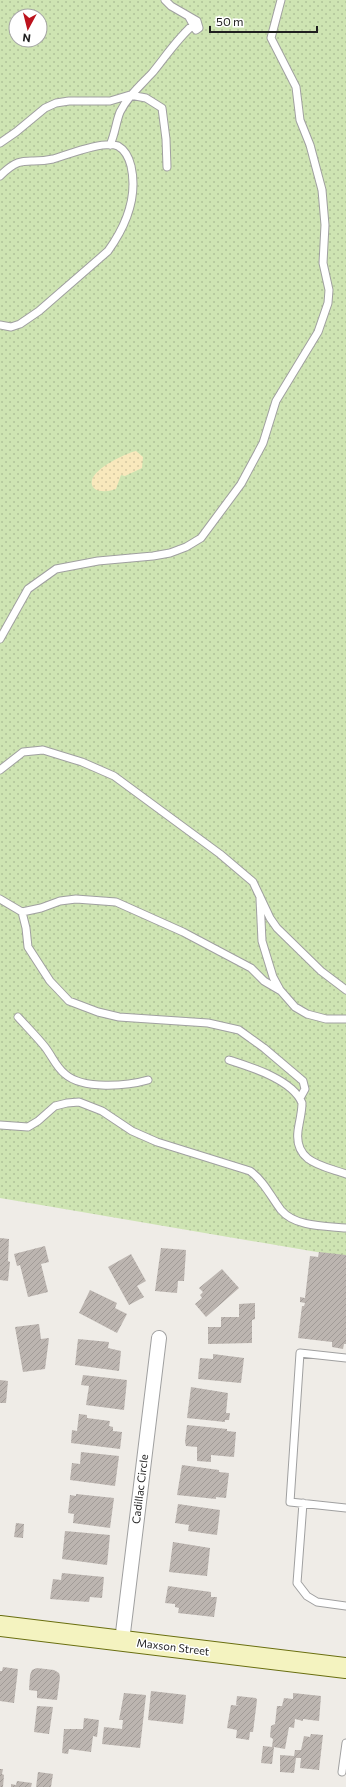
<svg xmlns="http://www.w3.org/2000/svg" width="346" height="1787" viewBox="0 0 346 1787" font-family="Commissioner,sans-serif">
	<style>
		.grass { fill: url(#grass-dots); fill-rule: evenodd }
		.sand { fill: url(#sand-dots) }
		.building { fill: url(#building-hatch) }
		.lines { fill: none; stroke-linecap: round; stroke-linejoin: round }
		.lane-casing { stroke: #a0a0a0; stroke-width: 9 }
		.street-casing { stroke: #a0a0a0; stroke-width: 16 }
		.secondary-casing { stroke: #696e0f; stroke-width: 22 }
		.lane { stroke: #fff; stroke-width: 7 }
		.street { stroke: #fff; stroke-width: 14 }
		.secondary { stroke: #f4f3c0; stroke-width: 20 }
		.labels { text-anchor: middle; stroke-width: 3; stroke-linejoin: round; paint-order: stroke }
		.street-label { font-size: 11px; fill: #1f1f1f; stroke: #fff }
	</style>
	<defs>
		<pattern id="grass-dots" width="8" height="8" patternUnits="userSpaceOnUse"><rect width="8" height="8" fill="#cee4b2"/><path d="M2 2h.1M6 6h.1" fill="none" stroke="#b0c399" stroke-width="1.8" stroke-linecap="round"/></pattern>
		<pattern id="sand-dots" width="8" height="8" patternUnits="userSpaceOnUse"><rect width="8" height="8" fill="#f8e8bc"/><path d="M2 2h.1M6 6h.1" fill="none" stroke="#d4c7a1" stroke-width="1.8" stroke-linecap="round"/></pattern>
		<pattern id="building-hatch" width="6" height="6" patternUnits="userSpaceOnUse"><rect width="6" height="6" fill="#bcb5b0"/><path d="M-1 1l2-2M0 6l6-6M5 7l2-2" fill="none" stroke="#a19b97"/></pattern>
	</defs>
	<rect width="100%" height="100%" fill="#efece7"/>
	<path class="grass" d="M0,0h346v1257l-346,-59zM16,16h24v24h-24z"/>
	<path class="sand" d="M136,451l7,6 -1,11 -17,8 -4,-1 -5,14c-7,3 -27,5 -24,-9 3,-12 34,-27 44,-29z"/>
	<path class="building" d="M0,1238l9,1 -1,22 2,1 -2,19 -8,-1z
		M45,1246l4,16 -8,2 7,28 -20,5 -8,-32 -3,1 -3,-12z
		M161,1248l25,2 -2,31h-6l-1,12 -22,-2z
		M319,1252l27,3v89h-2l-1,5 -11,-2v-5l-34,-4 4,-32h2l1,-3 -5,-1v-5l5,1 5,-42 8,1z
		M131,1254l15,27 -9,5 7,11 -15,8 -21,-38z
		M222,1269l17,19 -33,29 -11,-13 7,-6 -2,-3 3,-3 -4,-4z
		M90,1290l27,13 -2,5 12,6 -10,19 -38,-20z
		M255,1303v16l-3,1v23l-44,1v-17h13v-10h18v-13z
		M39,1324l2,15 8,-1 -4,31 -22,3 -8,-45z
		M78,1339l31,3 -1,6 13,3 -2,20 -44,-6z
		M213,1354l31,4 -3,25 -43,-4 2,-21 13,1z
		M83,1375l44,5 -3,30 -38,-5 3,-19 -8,-1z
		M0,1380l8,1 -2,22h-6z
		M191,1387l37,6 -2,20h4l-1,7h-4v2l-38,-4z
		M79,1414l8,1v3l23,3 -1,5 4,1v4l9,1 -2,17 -49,-6 1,-13 5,1z
		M187,1425l40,4v2l9,1 -2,25 -23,-2v7l-14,-1v-14l-11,-1 -1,-4z
		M81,1452l38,4 -4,30 -45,-6 2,-17 8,1z
		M182,1465l37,5v2l10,1 -3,25 -10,-1v2l-39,-4z
		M76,1494l38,4 -4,30 -37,-5 1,-9 -6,-1 2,-18 6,1z
		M178,1504l42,6 -3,25 -29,-4 1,-6 -14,-2z
		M16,1523l8,1 -1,14 -9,-1z
		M65,1531l45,4 -3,30 -45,-6z
		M173,1542l37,6 -3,28 -38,-4z
		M62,1573l42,4 -2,21 -12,-1 -1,5 -39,-3 3,-20 8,1z
		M168,1586l43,6v5h6l-3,20 -36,-4 1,-5 -4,-1v-3l-10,-1z
		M3,1667l15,2 -4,34 -14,-2v-30h2z
		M37,1668l17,2 5,3 1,4 -3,23 -20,-2v-7l-8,-1 1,-15 2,-5z
		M151,1691l35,4 -3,29 -35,-4z
		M124,1693l22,2 -6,53 -38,-4 2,-17 18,2 1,-9h-4z
		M293,1693l28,3 -2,25 -16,-2v2l-8,-2 -1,9 -5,-1 -4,22 -11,-2 -2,17 -11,-1 2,-17 9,1 1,-8 -3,-2 1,-11 4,-2 2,-18h5l2,-8 9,1z
		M237,1696l19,2 1,2 -4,32h-3l-1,8 -13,-2 1,-8 -10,-2 4,-23 9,1 -4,-1z
		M37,1706l16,1 -4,27 -15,-2z
		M84,1718l15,2 -2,17 -4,-1 -2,16 -22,-3 -1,5 -6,-1 2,-24h19z
		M311,1734l12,1 -4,35 -19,-2 1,-10h-5l-2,15 -14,-1v-17l14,1 1,-6h6l3,-14 6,1z
		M0,1769h3l-1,5 2,1 -1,12h-3z
		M38,1772l15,2 -2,13h-15z
		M17,1781l15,2 -1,4h-20v-3l5,1z"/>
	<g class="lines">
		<g class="lane-casing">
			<path id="lane" d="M165,0l6,6 26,15 2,7 -3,2 -7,-13
				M0,143l16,-11 29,-24 11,-5 13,-2h41l20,-6 16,3 16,10 4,31 1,28
				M110,145c5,-11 6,-23 10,-33 8,-16 21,-27 33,-40 13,-16 24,-33 40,-47
				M0,176c23,-23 27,-11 53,-17 14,-4 51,-19 65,-13 7,4 11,12 13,20 7,31 -5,60 -23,85l-69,60 -19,13 -9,3 -11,-2
				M0,639l28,-50 28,-20 42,-8 55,-5 17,-3 16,-6 15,-9 40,-54 22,-41 13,-42 42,-69 10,-29 1,-13 -6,-27 2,-38 -3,-35 -12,-45 -10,-25 -4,-33 -25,-49 10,-38
				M0,770l23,-18 20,-2 39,12 32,14 106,78 33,28 17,36 7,10 44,43 25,19
				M0,899l22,13 4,16 2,19 22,34 19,20 29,11 21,5 89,6 31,7 25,18 39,33 2,8 -5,9
				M260,899l2,42 11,36 7,13
				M22,912l19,-4 19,-7 16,-2 40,3 67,30 68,36 13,13 17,10 14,16 12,7 19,5h20
				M18,1017c9,10 19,20 27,30 7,9 11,20 20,27 18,16 62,12 83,6
				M229,1060c22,7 64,20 73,43 0,10 -3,19 -4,28 -4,32 26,35 48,43
				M0,1125l28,2 10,-6 17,-15 12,-3 12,-1 23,9 30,20 25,11 93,29c14,10 21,26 31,39 14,17 44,16 65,18
				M346,1358l-46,-5 -10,149 56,6
				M303,1503l-6,80 10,13 10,6 29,4
				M342,1772l4,-29"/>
		</g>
		<g class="street-casing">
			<path id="street" d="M122,1641l37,-303"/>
		</g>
		<g class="secondary-casing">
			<path id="secondary" d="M0,1626l346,42"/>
		</g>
		<use href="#lane" class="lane"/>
		<use href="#street" class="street"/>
		<use href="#secondary" class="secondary"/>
	</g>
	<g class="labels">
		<g class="street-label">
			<text transform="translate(140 1489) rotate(-83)" y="4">Cadillac Circle</text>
			<text transform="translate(173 1647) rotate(7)" y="4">Maxson Street</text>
		</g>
	</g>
	<g transform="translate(28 28) rotate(187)"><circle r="19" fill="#ffffff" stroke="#a5a5a5"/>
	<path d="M0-3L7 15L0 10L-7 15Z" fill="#bc131d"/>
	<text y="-6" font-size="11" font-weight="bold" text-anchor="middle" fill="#1f1f1f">N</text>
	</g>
	<path d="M210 26v6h107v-6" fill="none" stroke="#1f1f1f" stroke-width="2"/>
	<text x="216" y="26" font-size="12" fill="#1f1f1f" stroke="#ffffff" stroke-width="3" paint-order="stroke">50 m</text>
</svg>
